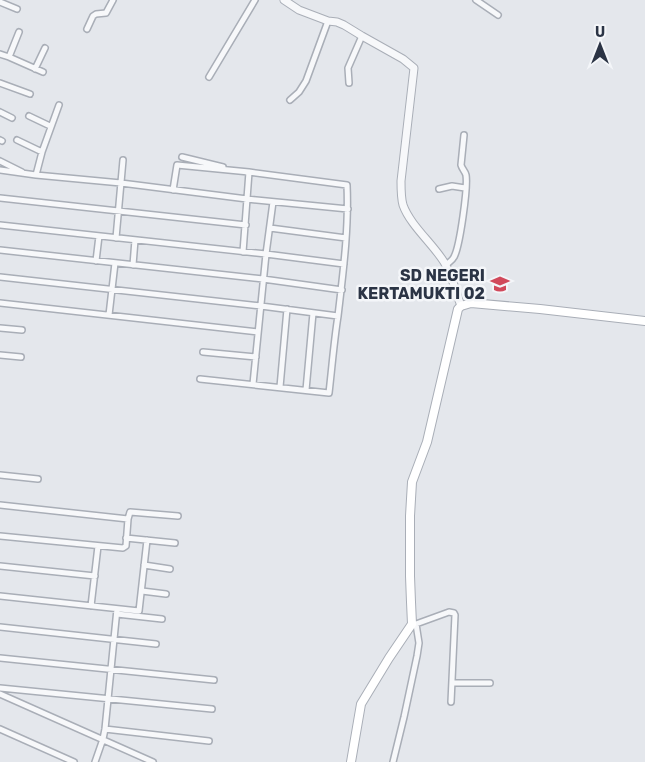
<svg xmlns="http://www.w3.org/2000/svg" width="645" height="762" viewBox="0 0 645 762" font-family="Rubik,sans-serif">
	<style>
		.lines { fill: none; stroke-linecap: round; stroke-linejoin: round }
		.minor-casing { stroke: #a9aeb7; stroke-width: 8 }
		.tertiary-casing { stroke: #a9aeb7; stroke-width: 9 }
		.secondary-casing { stroke: #a9aeb7; stroke-width: 10 }
		.minor { stroke: #f7f8fa; stroke-width: 5 }
		.tertiary { stroke: #f7f8fa; stroke-width: 7 }
		.secondary { stroke: #fff; stroke-width: 8 }
		.labels { text-anchor: middle; stroke-width: 5; stroke-linejoin: round; paint-order: stroke }
		.poi-label { font-size: 16px; font-weight: bold; fill: #2b3445; stroke: #f4f6f9; text-anchor: end }
	</style>
	<rect width="100%" height="100%" fill="#e4e7ec"/>
	<g class="lines">
		<g class="minor-casing">
			<path id="minor" d="M476,0l22,15
				M0,2l17,7
				M87,29l6,-13 3,-2 10,-1 7,-13
				M0,54l9,3 34,15
				M9,57l10,-25
				M35,69l10,-21
				M209,77l46,-77
				M0,83l30,11
				M349,83l-1,-15 14,-32
				M290,100l9,-8 7,-11 22,-60
				M0,112l12,6
				M29,116l21,10
				M0,140l2,1
				M17,140l25,12
				M182,157l41,10
				M0,161l22,11
				M0,170l36,5 85,8 126,16 101,10
				M36,175l6,-23 17,-47
				M439,189l13,-3 13,2
				M173,190l4,-25 72,7 98,13c2,44 -4,88 -9,131 -4,25 -6,51 -9,77l-129,-14
				M0,198l246,27
				M0,225l266,29 78,10
				M270,228l76,10
				M116,238l7,-78
				M0,250l263,29 79,11
				M243,252l6,-80h-3
				M96,261l3,-25
				M133,265l2,-25
				M446,265c3,-3 6,-4 8,-8 6,-11 14,-70 12,-82 -1,-4 -4,-6 -5,-10l3,-30
				M0,277l261,29 77,10
				M0,303l258,29
				M109,315l6,-52
				M0,328l22,2
				M203,352l53,5
				M0,355l21,2
				M253,384l13,-130 7,-52
				M280,387l7,-78
				M306,390l7,-77
				M0,475l38,4
				M0,505l128,14
				M0,536l123,12 3,-2 2,-27 2,-7 48,4
				M126,538l49,5
				M144,565l26,4
				M0,566l95,10
				M142,591l24,3
				M0,596l139,15 8,-71
				M91,606l7,-60
				M117,614l45,5
				M413,624h3l33,-12 5,1 1,2 -4,87
				M0,627l156,17
				M0,658l214,22
				M452,683h38
				M0,688l212,21
				M0,694l153,68
				M0,729l74,33
				M105,729l104,12
				M95,762l8,-23 2,-10 12,-120
				M393,762l11,-45 13,-61 2,-13 -3,-19"/>
		</g>
		<g class="tertiary-casing">
			<path id="tertiary" d="M284,0l15,10 29,11 9,1 7,3 18,11 41,23 11,9 -13,113c0,8 0,17 2,24 7,20 30,39 41,57 8,13 12,30 17,44"/>
		</g>
		<g class="secondary-casing">
			<path id="secondary" d="M351,762l10,-58 28,-46 23,-34 -1,-22 -1,-26v-60l2,-34 15,-40 31,-133 3,-3 10,-3 69,6 105,12"/>
		</g>
		<use href="#minor" class="minor"/>
		<use href="#tertiary" class="tertiary"/>
		<use href="#secondary" class="secondary"/>
	</g>
	<defs>
		<g id="school-bare" transform="scale(1.5)"><path d="M0-5L7-2L0 1L-7-2ZM-4 1L0 2.5L4 1V4Q0 6-4 4Z" fill="#d1495b" stroke="#f4f6f9" stroke-width="2.5" paint-order="stroke"/></g>
	</defs>
	<g fill-rule="evenodd">
		<use href="#school-bare" x="500" y="284"/>
	</g>
	<g class="labels">
		<g class="poi-label">
			<text x="485" y="281">SD NEGERI<tspan x="485" dy="18">KERTAMUKTI 02</tspan></text>
		</g>
	</g>
	<g transform="translate(600 45)" stroke="#f4f6f9" stroke-width="4" paint-order="stroke">
	<path d="M0-4L9 19L0 12L-9 19Z" fill="#2b3445"/>
	<text y="-8" font-size="14" font-weight="bold" text-anchor="middle" fill="#2b3445">U</text>
	</g>
</svg>
